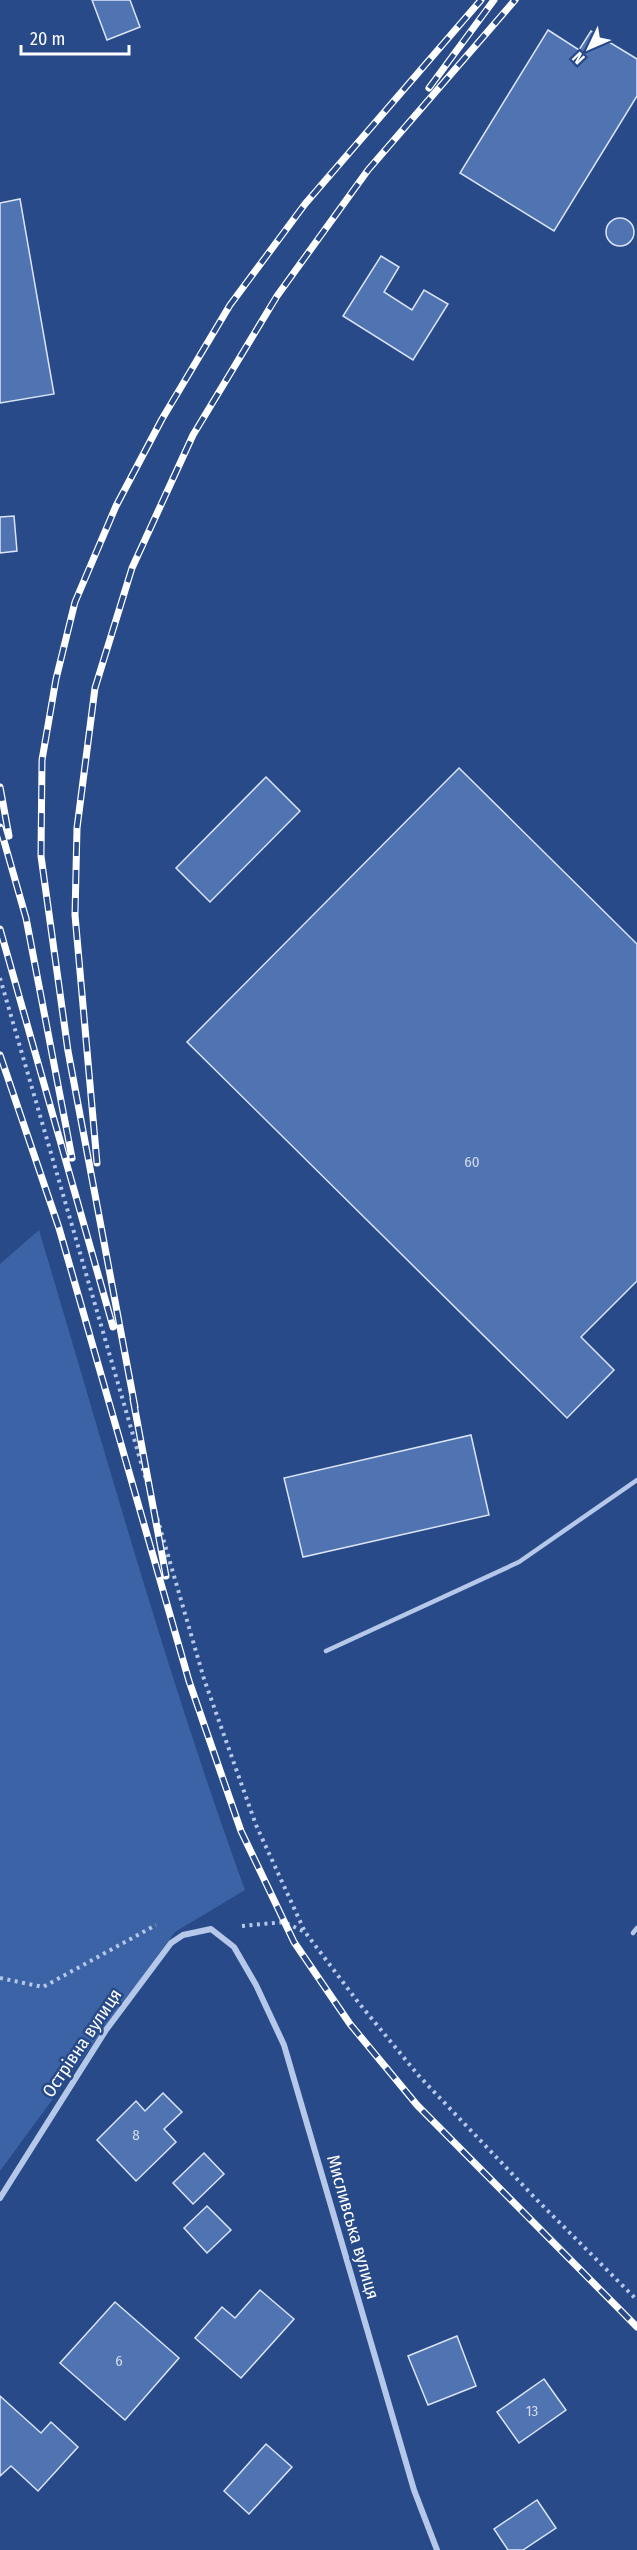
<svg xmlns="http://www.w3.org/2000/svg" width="637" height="2550" viewBox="0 0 637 2550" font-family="'Fira Sans Condensed',sans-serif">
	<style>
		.green { fill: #3c63a6 }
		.building { fill: #5073b1; stroke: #d9e4f7; stroke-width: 1.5 }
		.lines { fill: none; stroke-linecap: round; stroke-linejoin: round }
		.path { stroke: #b5c8e9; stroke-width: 4; stroke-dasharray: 3 4.5; stroke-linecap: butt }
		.lane { stroke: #b5c8e9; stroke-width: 4.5 }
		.street { stroke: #b5c8e9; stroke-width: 6 }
		.rail-casing { stroke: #fff; stroke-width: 7 }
		.rail { stroke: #284a89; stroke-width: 4.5; stroke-dasharray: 14; stroke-linecap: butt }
		.labels { text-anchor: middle; stroke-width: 5; stroke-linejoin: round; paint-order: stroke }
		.number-label { font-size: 15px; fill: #d3dcec }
		.street-label { font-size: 18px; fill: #fff; stroke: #284a89 }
	</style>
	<rect width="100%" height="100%" fill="#284a89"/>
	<path class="green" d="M39,1230c66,221 127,443 206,660l-70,42 -175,239v-907z"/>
	<path class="building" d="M92,0h38l10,27 -33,13z
		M548,30l31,20 12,-19 46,28v37l-83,135 -94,-58z
		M20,199l34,195 -54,9v-200z
		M606 232a14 14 0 1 1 28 0a14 14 0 1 1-28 0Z
		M381,256l18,11 -15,25 28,18 12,-20 24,14 -35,56 -70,-44z
		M14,516l3,35 -17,2v-36z
		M459,768l178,176v337l-56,56 33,33 -47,48 -380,-376z
		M266,777l34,34 -90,91 -34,-34z
		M471,1435l18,80 -186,42 -19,-79z
		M163,2093l19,19 -18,17 12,13 -40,39 -39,-41 39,-39 9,10z
		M204,2153l20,21 -31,30 -20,-21z
		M207,2206l24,24 -24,23 -23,-25z
		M260,2290l34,29 -53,59 -46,-40 27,-31 13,11z
		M115,2302l64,56 -54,62 -65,-57z
		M457,2336l19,50 -48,19 -20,-49z
		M544,2379l22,31 -47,33 -22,-31z
		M0,2396l41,37 10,-11 27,25 -40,44 -27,-25 -11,10z
		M266,2444l26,23 -43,47 -25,-23z
		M537,2500l19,28 -33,22h-15l-14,-21z"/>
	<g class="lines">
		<path class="path" d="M0,978l204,701 52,146 49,107
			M242,1926l42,-4 21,10 53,70 61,74 118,124 100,100
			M0,1978l43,9 113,-62"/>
		<path class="lane" d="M326,1651l193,-89 118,-82
			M633,1933l4,-5"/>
		<path class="street" d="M0,2198l106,-168 65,-87 12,-8 28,-6 23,18 22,38 28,60 130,445 23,60"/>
		<g class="rail-casing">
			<path id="rail" d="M429,88l65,-88
				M0,787l9,49
				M0,827l26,91 46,240
				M0,929l113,398
				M0,1055l59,173 130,453 52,150 53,111 56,82 67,81 220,222
				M97,1163l-22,-248 2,-87 18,-140 37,-120 61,-133 84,-139 91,-126 147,-170
				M133,1399l33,177
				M135,1407l-67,-356 -27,-195 1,-96 14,-81 19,-77 41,-96 46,-87 68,-114 75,-101 176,-204"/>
		</g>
		<use href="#rail" class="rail"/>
	</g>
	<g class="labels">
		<g class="number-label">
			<text x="472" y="1167">60</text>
			<text x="136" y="2140">8</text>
			<text x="119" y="2366">6</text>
			<text x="532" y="2416">13</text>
		</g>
		<g class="street-label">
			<text transform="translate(82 2043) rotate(-56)" y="6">Острівна вулиця</text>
			<text transform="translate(353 2227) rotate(74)" y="6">Мисливська вулиця</text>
		</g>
	</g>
	<g transform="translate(589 48) rotate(226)" stroke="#284a89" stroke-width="4.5" paint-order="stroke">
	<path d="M0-4.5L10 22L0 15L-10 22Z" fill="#ffffff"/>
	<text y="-9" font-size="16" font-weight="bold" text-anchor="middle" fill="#ffffff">N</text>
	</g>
	<path d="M21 45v9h108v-9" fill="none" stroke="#ffffff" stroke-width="3"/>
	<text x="30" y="45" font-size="18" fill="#ffffff" stroke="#284a89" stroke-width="4.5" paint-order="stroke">20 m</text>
</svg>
